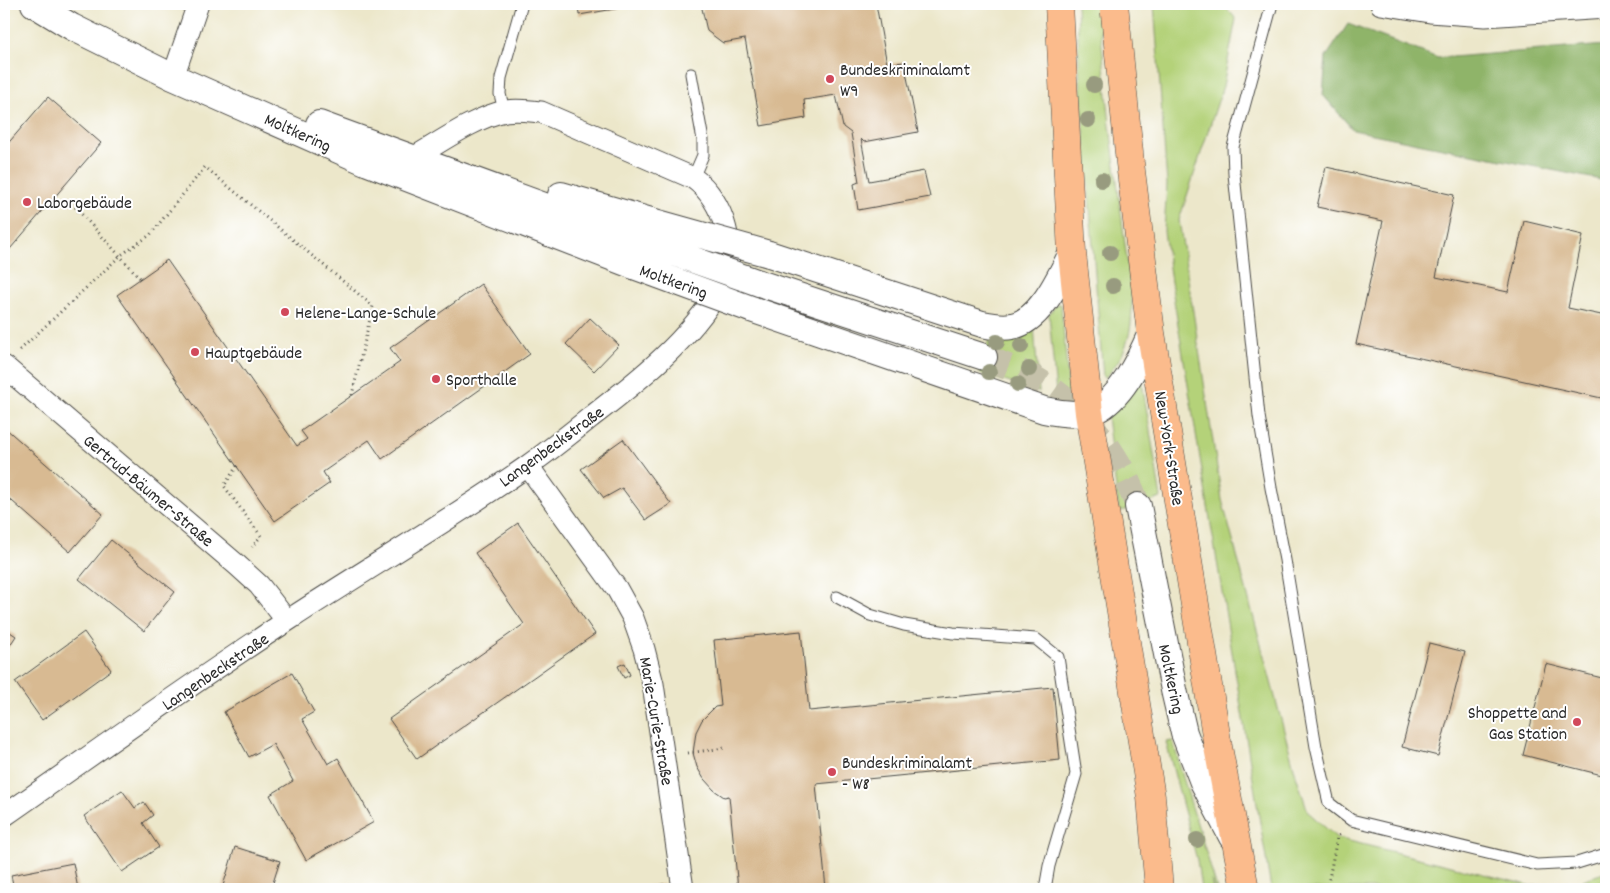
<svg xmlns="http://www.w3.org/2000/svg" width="1610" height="893" viewBox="0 0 1610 893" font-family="Dekko,sans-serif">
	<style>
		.green { fill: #b4d279; stroke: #707e52 }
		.forest { fill: #8fb469; stroke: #5d704a }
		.building { fill: #d8ba92 }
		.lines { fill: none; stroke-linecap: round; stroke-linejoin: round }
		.tertiary-tunnel { stroke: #c5c1aa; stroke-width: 26; stroke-dasharray: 26 13; stroke-linecap: butt }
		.service-casing { stroke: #484743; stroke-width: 13 }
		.minor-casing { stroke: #484743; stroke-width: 23 }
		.tertiary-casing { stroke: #484743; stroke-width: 28 }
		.primary-casing { stroke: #484743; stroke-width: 29 }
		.path { stroke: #484743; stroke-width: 3; stroke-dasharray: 1 4; stroke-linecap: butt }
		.service { stroke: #fff; stroke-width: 11 }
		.minor { stroke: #fff; stroke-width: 21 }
		.tertiary { stroke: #fff; stroke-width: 26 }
		.primary { stroke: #fbbb8c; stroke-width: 28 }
		.tertiary-bridge-casing { stroke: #484743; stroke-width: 28; stroke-linecap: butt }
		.tertiary-bridge { stroke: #fff; stroke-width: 26 }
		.tree { fill: #989b7f }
		.poi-dot { fill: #d1495b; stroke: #fff; stroke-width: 2 }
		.labels { text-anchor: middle; stroke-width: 4; stroke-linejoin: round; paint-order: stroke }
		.poi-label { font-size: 18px; fill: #2b2b2b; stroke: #fff; text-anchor: start }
		.street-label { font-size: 18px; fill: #2b2b2b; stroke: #fff }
	</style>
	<rect width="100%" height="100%" fill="#fff"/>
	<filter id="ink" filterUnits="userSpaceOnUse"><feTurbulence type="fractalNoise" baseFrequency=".02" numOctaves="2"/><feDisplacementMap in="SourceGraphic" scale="10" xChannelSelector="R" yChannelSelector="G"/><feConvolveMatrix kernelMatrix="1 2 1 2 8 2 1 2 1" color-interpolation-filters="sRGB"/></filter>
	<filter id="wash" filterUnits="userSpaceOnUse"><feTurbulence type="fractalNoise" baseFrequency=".0096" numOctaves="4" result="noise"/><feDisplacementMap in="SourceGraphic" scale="20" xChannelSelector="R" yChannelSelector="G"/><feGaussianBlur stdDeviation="1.12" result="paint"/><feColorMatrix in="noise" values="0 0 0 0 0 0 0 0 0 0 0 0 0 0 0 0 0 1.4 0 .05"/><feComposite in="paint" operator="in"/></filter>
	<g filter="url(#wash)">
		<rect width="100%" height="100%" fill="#ece7ca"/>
		<path class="green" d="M1077,4h21l12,122 22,174c0,33 -4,52 -26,77h-3l-24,-311z
			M1154,4h69l13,15 -13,67 -44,134 43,280 74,275 12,37 29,26 195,48 48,-5 26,-9v17h-335l-100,-607 -7,-51 3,-47z
			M1057,304h4l8,89 -13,1 -7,-80z
			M1034,326l5,66 -60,-19 11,-37z
			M1141,376l20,122 -42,14 -13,-103z
			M1173,741c13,50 30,99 44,148h-2l-4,-9 2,9h-12l-4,-29 -31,-118z"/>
		<path class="forest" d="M1348,24l90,34 168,-13v136l-253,-51 -30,-35 3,-38z"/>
		<g id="blocks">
			<path class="building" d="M378,4h19v1l-18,3z
				M578,4h60v1l-59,10z
				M701,4h175l11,60 17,-2 14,70 -54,10 -3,-3 8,42 55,-10 6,26 -72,13 -4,-26 5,-2 -8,-49 -8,-6 -7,-32 -32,5 2,18 -45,8 -16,-87 -22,4 -16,-12z
				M48,97l53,46 -97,113v-108z
				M1326,167l128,28 -18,82 72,15 16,-71 59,14 -15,73 38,8v83l-250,-55 27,-123 -66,-14z
				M167,260l130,186 10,-7 -6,-8 99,-69 -10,-14 91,-64 49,70 -148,105 -13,-19 -46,32 7,11 -55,38 -158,-226z
				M590,318l29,27 -25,26 -28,-27z
				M4,427l99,87 -33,38 -66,-58z
				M623,439l48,65 -25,16 -24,-32 -18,10 -23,-29z
				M518,523l77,111 -178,125 -28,-40 135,-95 -49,-71z
				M111,540l64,52 -31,39 -65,-52z
				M4,628l12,8 -12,18z
				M801,631l8,80 244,-24 7,73 -244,24 10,105h-88l-9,-93 -5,1 -10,-7 -10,-11 -7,-12 -4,-14 3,-21 6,-12 13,-13 6,-1 -7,-66z
				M84,632l27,38 -69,50 -27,-38z
				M1429,643l36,9 -27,104 -36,-9z
				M625,663l5,12 -6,3 -6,-12z
				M1546,664l60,15v97l-83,-21z
				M292,673l22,39 -12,7 26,45 10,-6 36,64 -68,38 -36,-65 23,-14 -20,-37 -24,13 -25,-45z
				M122,790l13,18 9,-6 9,13 -10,8 16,24 -37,25 -38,-56z
				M235,847l45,14 -9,28h-49z
				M73,863l5,26h-64l-3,-14z
				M664,884l1,5h-38v-1z"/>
		</g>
	</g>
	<g filter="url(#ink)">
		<use href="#blocks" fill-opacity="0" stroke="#484743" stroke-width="1"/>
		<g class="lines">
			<path class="tertiary-tunnel" d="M984,357c16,7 33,13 49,21 51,28 85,75 105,128"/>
			<g class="service-casing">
				<path id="service" d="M1272,4l-39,143 1,27 25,242 12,72 14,72 31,187 13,56 22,17 186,45 40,-2 29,-9
					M691,74l12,66v15l-10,23
					M504,111l-4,-17 1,-16 21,-74
					M837,597l33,18 34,10 49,8 83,6 22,18 18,117 -27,92 -4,23"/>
			</g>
			<g class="minor-casing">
				<path id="minor" d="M1381,4l49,8 55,4 121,-8
					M173,77l25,-73
					M4,366l233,199 22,20 28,36
					M528,466l89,123 16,29 11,31 9,35 30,205
					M4,816c95,-66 189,-134 286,-197 78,-51 160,-99 236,-152 23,-16 44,-33 65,-50 47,-36 99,-77 129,-129 20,-34 4,-89 -27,-110l-152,-66c-12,-1 -23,-3 -35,-1 -29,5 -67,32 -93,47"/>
			</g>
			<g class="tertiary-casing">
				<path id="tertiary" d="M34,4l38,23 101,50 195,86 266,103
					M319,124l324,118
					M561,195l90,26
					M769,254l213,70c10,2 20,4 30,2 29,-5 48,-50 60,-73
					M759,283l225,74
					M751,309l293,101c14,3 32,6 46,2 28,-7 51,-55 61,-79
					M1138,506l36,184 10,43 19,49 29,55"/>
			</g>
			<g class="primary-casing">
				<path id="primary" d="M1059,4l13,249 17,160 62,384 8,92
					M1114,4l16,159 21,170 67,414 27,142"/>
			</g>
			<path class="path" d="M75,207l66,72
				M20,350l101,-95 29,-20 55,-68 168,139 -21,89
				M237,466l-13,20 37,50 -9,11
				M688,753l36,-5
				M1327,889l10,-51 3,-4"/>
			<use href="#service" class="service"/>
			<use href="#minor" class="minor"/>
			<use href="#tertiary" class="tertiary"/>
			<use href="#primary" class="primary"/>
			<g class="tertiary-bridge-casing">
				<path id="tertiary-bridge" d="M651,221l118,33
					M643,242l116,41
					M634,266l117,43"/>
			</g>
			<use href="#tertiary-bridge" class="tertiary-bridge"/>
		</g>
		<g class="tree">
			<circle cx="1094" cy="85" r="8"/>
			<circle cx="1088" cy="120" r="8"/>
			<circle cx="1102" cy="180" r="8"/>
			<circle cx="1110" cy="253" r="8"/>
			<circle cx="1113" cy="286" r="8"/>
			<circle cx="997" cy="342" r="8"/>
			<circle cx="1021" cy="346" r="8"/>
			<circle cx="1029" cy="369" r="8"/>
			<circle cx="989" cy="372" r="8"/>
			<circle cx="1018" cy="384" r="8"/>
			<circle cx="1197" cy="840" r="8"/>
		</g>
	</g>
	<g class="poi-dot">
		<circle cx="830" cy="79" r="5"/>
		<circle cx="27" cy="202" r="5"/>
		<circle cx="285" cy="312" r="5"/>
		<circle cx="195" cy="352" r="5"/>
		<circle cx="436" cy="379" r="5"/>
		<circle cx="1577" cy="722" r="5"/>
		<circle cx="832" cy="772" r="5"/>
	</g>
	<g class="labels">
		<g class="poi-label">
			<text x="840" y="75">Bundeskriminalamt<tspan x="840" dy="21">W9</tspan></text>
			<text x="37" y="208">Laborgebäude</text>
			<text x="295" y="318">Helene-Lange-Schule</text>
			<text x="205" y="358">Hauptgebäude</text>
			<text x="446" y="385">Sporthalle</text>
			<text x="1567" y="718" text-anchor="end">Shoppette and<tspan x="1567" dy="21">Gas Station</tspan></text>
			<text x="842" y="768">Bundeskriminalamt<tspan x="842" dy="21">- W8</tspan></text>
		</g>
		<g class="street-label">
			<text transform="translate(298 132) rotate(24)" y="6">Moltkering</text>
			<text transform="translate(674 281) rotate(20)" y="6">Moltkering</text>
			<text transform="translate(551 446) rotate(-36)" y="6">Langenbeckstraße</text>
			<text transform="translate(1170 448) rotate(81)" y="6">New-York-Straße</text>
			<text transform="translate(149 490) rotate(40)" y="6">Gertrud-Bäumer-Straße</text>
			<text transform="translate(215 671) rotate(-34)" y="6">Langenbeckstraße</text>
			<text transform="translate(1172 679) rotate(78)" y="6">Moltkering</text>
			<text transform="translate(657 721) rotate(80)" y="6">Marie-Curie-Straße</text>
		</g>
	</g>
	<rect width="1610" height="893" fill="none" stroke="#fff" stroke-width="20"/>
</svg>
